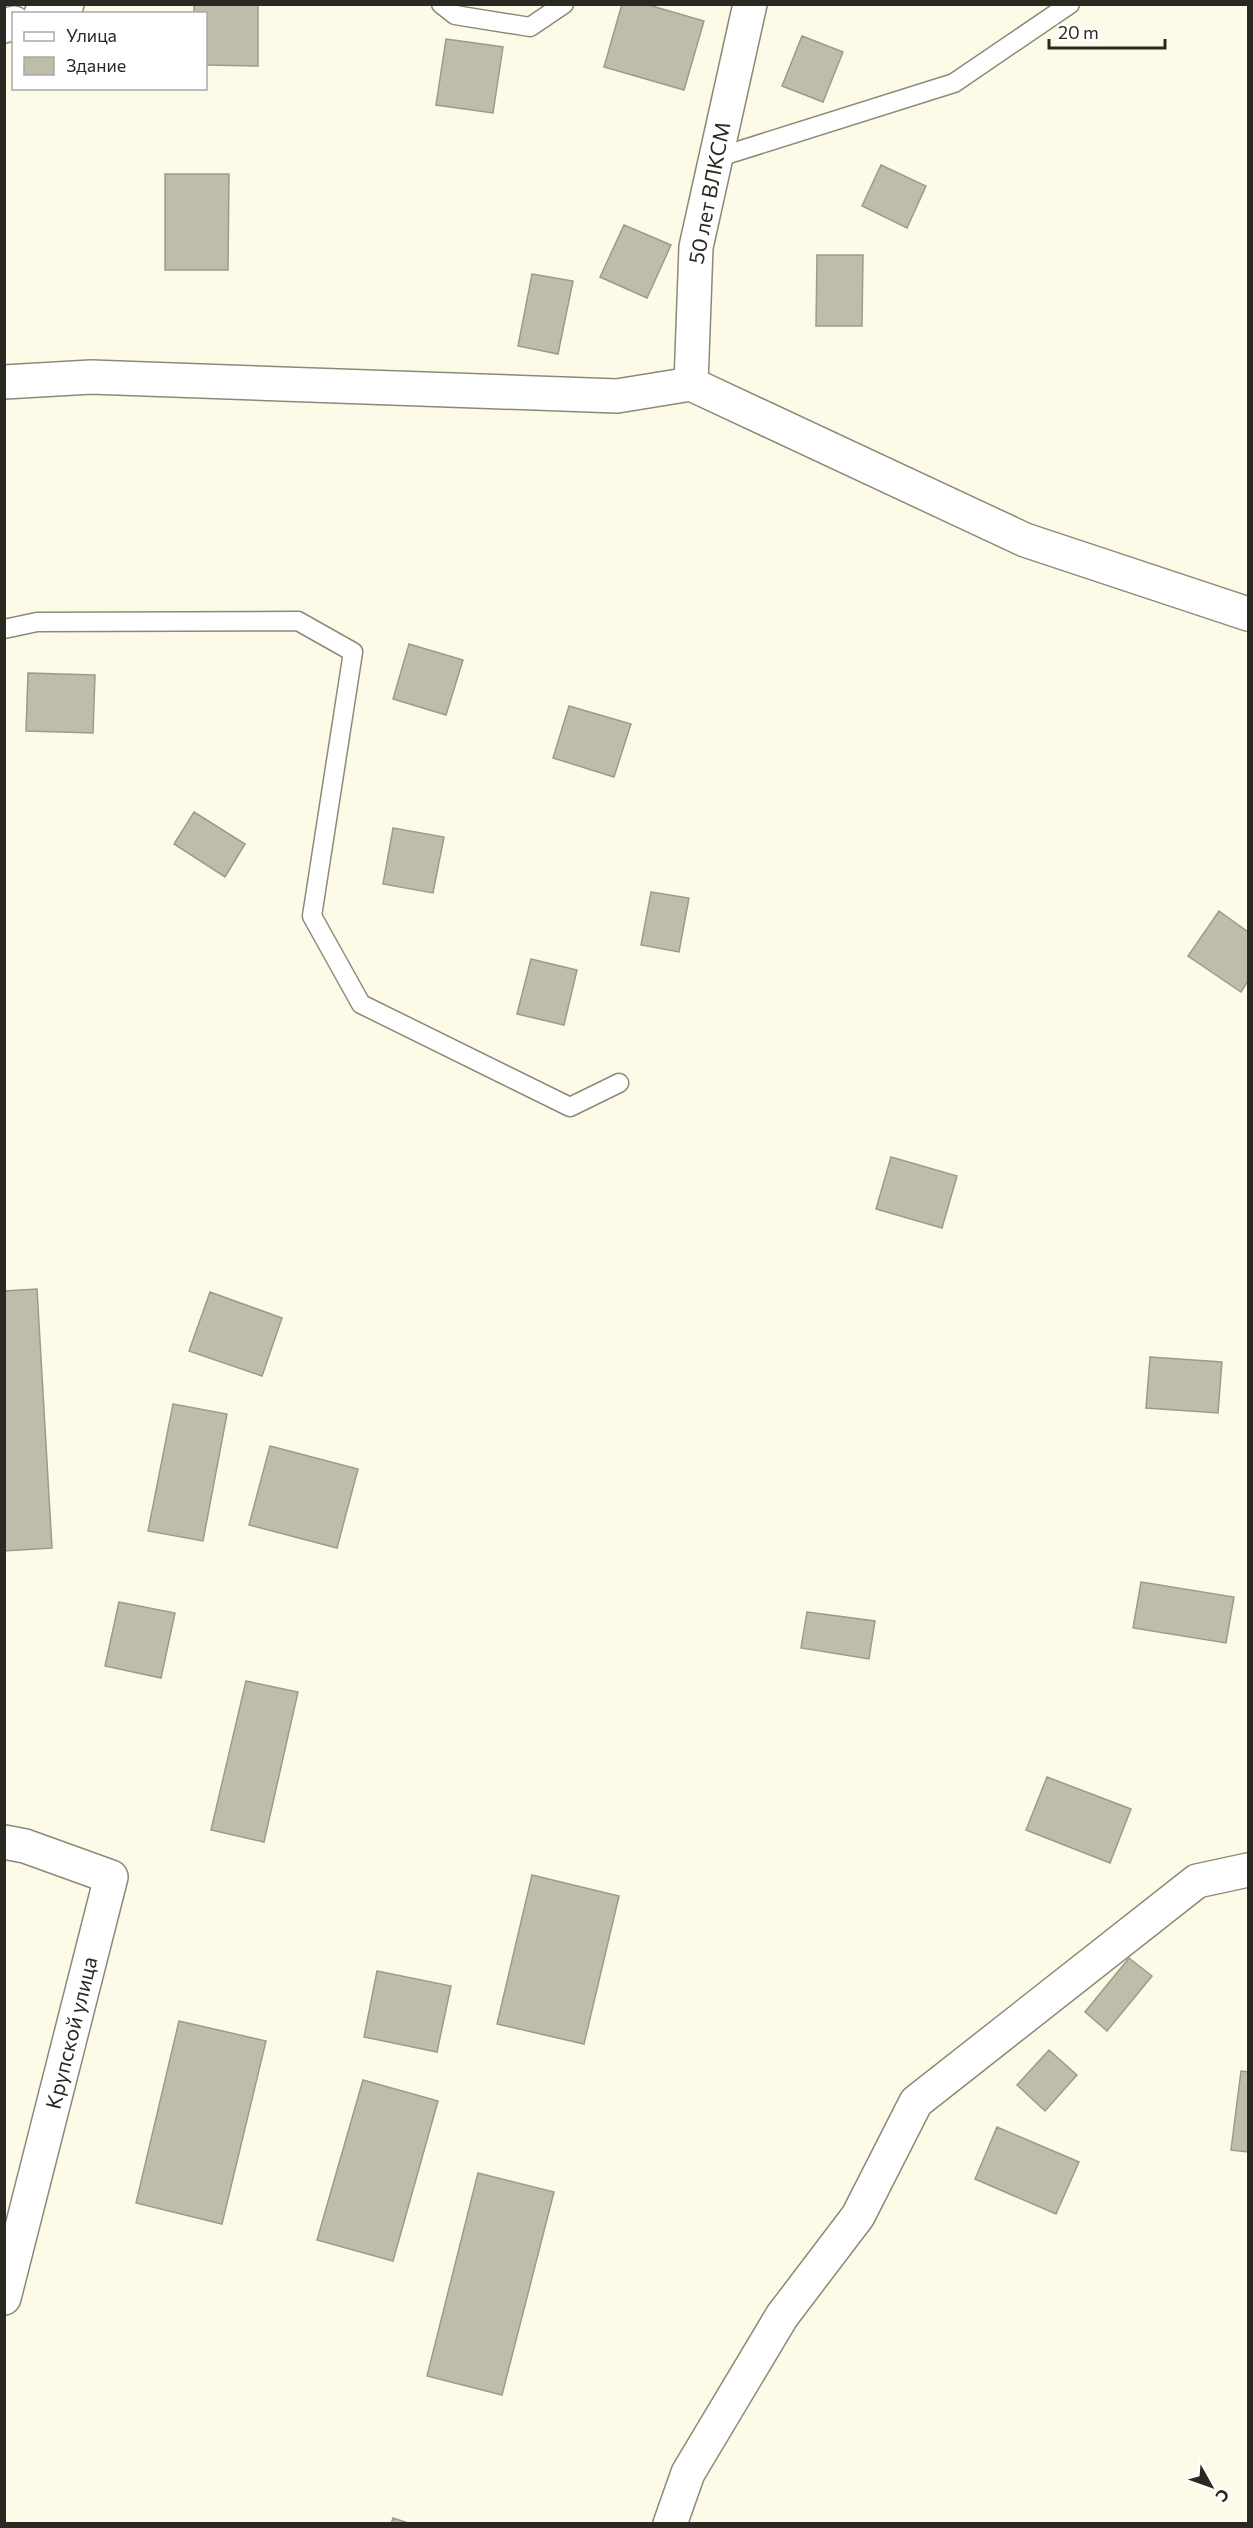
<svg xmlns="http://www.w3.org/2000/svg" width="1253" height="2528" viewBox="0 0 1253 2528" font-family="Commissioner,sans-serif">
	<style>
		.building { fill: #bebdaa; stroke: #9c9b89; stroke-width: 1.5 }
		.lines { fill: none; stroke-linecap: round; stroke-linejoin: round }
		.service-casing { stroke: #8b8a78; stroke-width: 21 }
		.minor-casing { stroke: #8b8a78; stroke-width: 36 }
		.service { stroke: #fff; stroke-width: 18 }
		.minor { stroke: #fff; stroke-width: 33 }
		.labels { text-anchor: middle; stroke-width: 6; stroke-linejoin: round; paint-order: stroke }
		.street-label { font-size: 21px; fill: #292821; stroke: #fff }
	</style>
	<rect width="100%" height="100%" fill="#fdfbe7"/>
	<path class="building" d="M194,4h64v62l-52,-1v-51h-12z
		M622,4h23l59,17 -20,69 -80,-23z
		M802,36l41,16 -20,50 -41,-16z
		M446,39l57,8 -10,66 -57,-8z
		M881,165l45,21 -19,42 -45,-22z
		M165,174h64l-1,96h-63z
		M624,225l47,20 -24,53 -47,-21z
		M817,255h46l-1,71h-46z
		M532,274l41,7 -15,73 -40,-8z
		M409,644l54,16 -17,55 -53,-16z
		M28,673l67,2 -2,58 -67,-2z
		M569,706l62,18 -17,53 -61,-19z
		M194,812l51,32 -20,33 -51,-33z
		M393,828l51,9 -11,56 -50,-9z
		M651,892l38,6 -10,54 -38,-7z
		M1219,911l29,21v49l-7,11 -53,-36z
		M531,959l46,11 -13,55 -47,-11z
		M891,1157l66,19 -15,52 -66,-19z
		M37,1289l15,259 -48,3v-260z
		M210,1292l72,26 -20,58 -73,-25z
		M1150,1357l72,5 -4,51 -72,-5z
		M173,1404l54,10 -24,127 -55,-10z
		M270,1446l88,23 -21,79 -88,-23z
		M1141,1582l93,15 -8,46 -93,-15z
		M119,1602l56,11 -14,65 -56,-12z
		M807,1612l68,9 -6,38 -68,-11z
		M246,1681l52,11 -34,150 -53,-12z
		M1047,1777l84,32 -21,54 -84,-33z
		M532,1875l87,21 -35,148 -87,-20z
		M1129,1958l23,18 -45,55 -22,-19z
		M377,1971l74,15 -14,66 -73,-15z
		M179,2021l87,20 -44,183 -86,-21z
		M1049,2050l28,25 -32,36 -28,-26z
		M1241,2071l7,1v80l-17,-2z
		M363,2080l75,21 -45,160 -76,-21z
		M997,2127l82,35 -23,52 -81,-35z
		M478,2173l76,19 -52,203 -75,-19z
		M393,2518l18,6h-20z"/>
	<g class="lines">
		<g class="service-casing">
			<path id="service" d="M441,4l14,11 75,12 34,-23
				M716,158l238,-75 116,-79
				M4,629l33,-7 261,-1 55,31 -41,264 49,88 209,103 49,-24"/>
		</g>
		<g class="minor-casing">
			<path id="minor" d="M41,14l26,-10
				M4,26l10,-3
				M4,382l87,-5 526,19 74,-12 334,156 223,74
				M691,384l5,-137 54,-243
				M4,1842l21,4 86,31 -107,421
				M670,2524l18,-51 94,-157 76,-100 58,-114 281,-221 51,-11"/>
		</g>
		<use href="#service" class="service"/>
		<use href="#minor" class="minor"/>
	</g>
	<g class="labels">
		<g class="street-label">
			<text transform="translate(710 193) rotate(-79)" y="7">50 лет ВЛКСМ</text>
			<text transform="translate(72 2033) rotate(-76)" y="7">Крупской улица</text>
		</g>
	</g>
	<rect width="1253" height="2528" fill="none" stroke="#292821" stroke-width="12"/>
	<rect x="12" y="12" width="195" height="78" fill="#ffffff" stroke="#a9a9a6" stroke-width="1.5"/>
	<rect x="24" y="32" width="30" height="9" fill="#ffffff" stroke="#a9a9a6" stroke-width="1.5"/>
	<text x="66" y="42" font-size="18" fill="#292821">Улица</text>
	<rect x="24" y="57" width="30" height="18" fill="#bebdaa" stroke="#a9a9a6" stroke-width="1.5"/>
	<text x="66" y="72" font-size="18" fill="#292821">Здание</text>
	<g transform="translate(1211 2486) rotate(130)" stroke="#ffffff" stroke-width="4.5" paint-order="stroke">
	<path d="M0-4.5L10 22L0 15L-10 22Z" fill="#292821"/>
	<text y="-9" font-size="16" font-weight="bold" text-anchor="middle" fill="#292821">С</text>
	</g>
	<path d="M1049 39v9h116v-9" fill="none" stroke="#292821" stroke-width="3"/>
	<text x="1058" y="39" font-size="18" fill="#292821" stroke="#ffffff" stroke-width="4.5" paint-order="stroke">20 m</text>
</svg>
